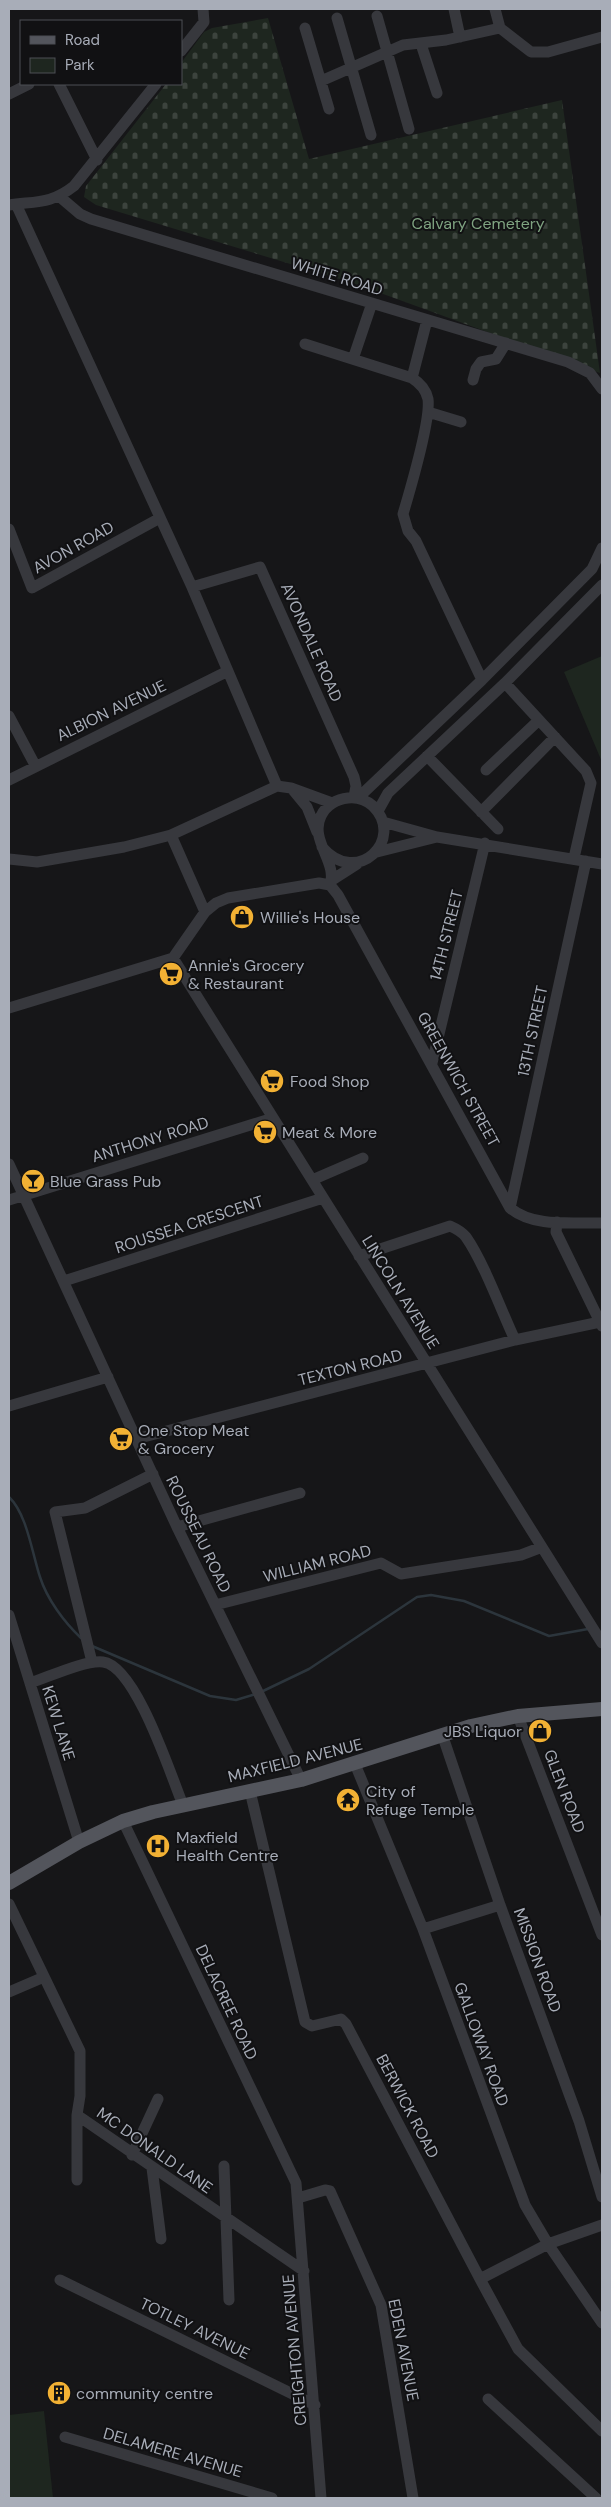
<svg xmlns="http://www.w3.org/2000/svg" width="611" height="2507" viewBox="0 0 611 2507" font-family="'DM Sans',sans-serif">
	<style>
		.cemetery { fill: url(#cemetery-stones) }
		.park { fill: #1e261f }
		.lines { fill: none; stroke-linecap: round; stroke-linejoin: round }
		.stream { stroke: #2c353c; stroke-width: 2.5 }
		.minor { stroke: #37383d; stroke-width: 11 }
		.major { stroke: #53555c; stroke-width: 14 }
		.labels { text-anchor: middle; stroke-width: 4; stroke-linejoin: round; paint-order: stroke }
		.park-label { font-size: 16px; fill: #7fa381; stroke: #111113 }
		.street-label { font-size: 16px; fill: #a8adb8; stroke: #111113 }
		.poi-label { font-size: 16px; fill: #a8adb8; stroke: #111113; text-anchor: start }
	</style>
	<defs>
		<pattern id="cemetery-stones" width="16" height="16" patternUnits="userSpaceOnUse" patternTransform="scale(1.25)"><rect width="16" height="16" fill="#1e261f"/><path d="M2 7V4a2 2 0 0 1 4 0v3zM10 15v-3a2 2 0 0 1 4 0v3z" fill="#3c433d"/></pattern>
	</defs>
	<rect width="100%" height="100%" fill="#161618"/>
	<path class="cemetery" d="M268,18l41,141 253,-59 38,273 -247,-90 -257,-78 -12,-8 2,-11 80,-102h15v-21l23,-31 8,-4z"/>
	<path class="park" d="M602,656v106l-38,-90z
		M44,2411l9,87h-44v-83z"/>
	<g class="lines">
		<path class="stream" d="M9,1497c18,17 23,56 31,80 7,22 24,45 41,61
			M92,1646l118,50 26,4 20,-6
			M261,1692l48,-23 108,-72 14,-2 33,6 85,35 39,-7"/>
		<path class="minor" d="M454,9l6,28
			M377,16l32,113
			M337,18l34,117
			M305,28l24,81
			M500,28l31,24h17l54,-15
			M421,44l16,49
			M181,51l23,-29 -1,-13
			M321,81l82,-36 43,-5 54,-12 -5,-19
			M59,84l38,76
			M9,94l20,-10
			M60,197l20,17 11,5 477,143 22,11 12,16
			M16,204l176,383 85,199
			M9,205c28,-4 42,-1 65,-19l82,-102
			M305,344l107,34c8,5 14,12 16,21 3,22 -18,91 -25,115l5,17 8,10 66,139
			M353,359l19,-56
			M412,378l15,-58
			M473,380l3,-11 5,-7 15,-3 10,-16
			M428,412l33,10
			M9,529l23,59 128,-70
			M192,587l68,-20 94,210 2,9 -2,11
			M505,683l81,88 5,12 -17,75
			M9,716l26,49
			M427,756l71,73
			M486,770l53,-50
			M9,780l219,-109
			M277,786l14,2 41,15
			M293,790l14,17 10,25
			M358,798l124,-118 110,-111 10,-21
			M378,811l10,-18 117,-110 97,-98
			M481,812l74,-75
			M171,835l34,77
			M437,837l165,27
			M322,847c35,41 84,-8 51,-41 -7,-6 -16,-9 -25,-8 -11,1 -22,7 -27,18 -12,24 17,46 9,69
			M377,852l60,-15 -54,-15
			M9,859l28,3 87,-15 47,-12 106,-49
			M332,880l25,-16
			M330,885l8,10 172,313c24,20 63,14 92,15
			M173,958l429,685
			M9,1008l164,-50 32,-46 11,-9 12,-5 91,-15 11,2
			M432,1063l53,-220
			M9,1164l168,363 124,253
			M312,1180l51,-22
			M9,1200l264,-82
			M510,1208l76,-347
			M557,1222l-1,10 46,94
			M359,1256l91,-30c7,3 12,6 16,11 18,26 35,73 49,103
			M64,1281l259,-83
			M9,1406l99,-29
			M136,1439l379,-99 85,-18
			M177,1527l123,-34
			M215,1605l166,-42 20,11 120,-19 21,-8
			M9,1615l70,227
			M92,1662l-37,-150 30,-4 68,-34
			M30,1683c19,-6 54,-23 73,-21 33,4 68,114 80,143
			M518,1716l84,219
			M442,1734l58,171 79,216 23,76
			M355,1764l68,165 102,276 23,39 54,79
			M250,1791l55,231 7,4 29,-7 5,5 134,255 38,70 84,82
			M123,1821l173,362 25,315
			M9,1904l71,147v45l-3,19 227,156
			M423,1929l77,-24
			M9,1992l35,-15
			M77,2115v65
			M132,2155l26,-56
			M224,2166l5,134
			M152,2168l9,71
			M298,2198l27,-8 5,1 51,114 32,193
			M480,2279l68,-35 54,-19
			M60,2280l255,125
			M488,2399l108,99
			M65,2437l207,61"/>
		<path class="major" d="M9,1883l70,-41 44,-21 30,-9 148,-32 170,-54 47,-10 84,-7"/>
	</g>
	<defs>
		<g id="shop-disc" transform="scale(1.25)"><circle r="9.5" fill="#f2b134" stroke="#111113"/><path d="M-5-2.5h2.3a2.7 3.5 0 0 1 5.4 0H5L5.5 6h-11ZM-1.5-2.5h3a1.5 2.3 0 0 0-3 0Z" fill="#111"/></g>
		<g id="supermarket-disc" transform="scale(1.25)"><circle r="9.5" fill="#f2b134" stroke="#111113"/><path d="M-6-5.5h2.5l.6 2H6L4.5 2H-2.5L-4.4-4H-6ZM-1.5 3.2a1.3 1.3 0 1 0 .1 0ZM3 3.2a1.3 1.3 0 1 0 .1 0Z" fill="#111"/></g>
		<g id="bar-disc" transform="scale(1.25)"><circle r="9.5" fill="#f2b134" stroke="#111113"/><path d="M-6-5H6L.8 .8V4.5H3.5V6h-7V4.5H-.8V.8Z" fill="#111"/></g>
		<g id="temple-disc" transform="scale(1.25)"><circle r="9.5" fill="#f2b134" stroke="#111113"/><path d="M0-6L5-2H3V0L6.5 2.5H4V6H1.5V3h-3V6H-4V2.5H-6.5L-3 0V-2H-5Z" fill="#111"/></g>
		<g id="hospital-disc" transform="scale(1.25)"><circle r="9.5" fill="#f2b134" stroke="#111113"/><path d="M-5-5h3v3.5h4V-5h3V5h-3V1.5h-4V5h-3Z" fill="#111"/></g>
		<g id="building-disc" transform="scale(1.25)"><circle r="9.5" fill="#f2b134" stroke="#111113"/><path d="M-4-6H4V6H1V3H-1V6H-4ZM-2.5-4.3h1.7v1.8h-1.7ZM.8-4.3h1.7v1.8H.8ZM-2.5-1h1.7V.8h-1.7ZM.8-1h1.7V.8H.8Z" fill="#111"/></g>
	</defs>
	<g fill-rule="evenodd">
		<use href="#shop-disc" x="242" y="917"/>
		<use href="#supermarket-disc" x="171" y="974"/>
		<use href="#supermarket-disc" x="272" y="1081"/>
		<use href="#supermarket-disc" x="265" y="1132"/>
		<use href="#bar-disc" x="33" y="1181"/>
		<use href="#supermarket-disc" x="121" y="1439"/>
		<use href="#shop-disc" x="540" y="1731"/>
		<use href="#temple-disc" x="348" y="1800"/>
		<use href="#hospital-disc" x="158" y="1846"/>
		<use href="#building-disc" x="59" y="2393"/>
	</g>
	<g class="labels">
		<g class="park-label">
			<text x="478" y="229">Calvary Cemetery</text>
		</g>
		<g class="street-label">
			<text transform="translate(337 276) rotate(17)" y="6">WHITE ROAD</text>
			<text transform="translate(73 547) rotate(-29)" y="6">AVON ROAD</text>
			<text transform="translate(312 642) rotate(66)" y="6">AVONDALE ROAD</text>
			<text transform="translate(111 710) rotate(-26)" y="6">ALBION AVENUE</text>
			<text transform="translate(446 935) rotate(-76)" y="6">14TH STREET</text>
			<text transform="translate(532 1031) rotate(-78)" y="6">13TH STREET</text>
			<text transform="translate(459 1079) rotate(61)" y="6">GREENWICH STREET</text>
			<text transform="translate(150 1139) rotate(-17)" y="6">ANTHONY ROAD</text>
			<text transform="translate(189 1224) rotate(-18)" y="6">ROUSSEA CRESCENT</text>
			<text transform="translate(401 1292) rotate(58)" y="6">LINCOLN AVENUE</text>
			<text transform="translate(350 1367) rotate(-14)" y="6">TEXTON ROAD</text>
			<text transform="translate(199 1534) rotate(64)" y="6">ROUSSEAU ROAD</text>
			<text transform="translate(317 1563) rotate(-14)" y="6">WILLIAM ROAD</text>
			<text transform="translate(59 1723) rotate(73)" y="6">KEW LANE</text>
			<text transform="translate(295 1760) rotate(-14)" y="6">MAXFIELD AVENUE</text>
			<text transform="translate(565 1791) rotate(69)" y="6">GLEN ROAD</text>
			<text transform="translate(538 1960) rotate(70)" y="6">MISSION ROAD</text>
			<text transform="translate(227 2002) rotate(65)" y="6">DELACREE ROAD</text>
			<text transform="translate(482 2044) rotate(70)" y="6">GALLOWAY ROAD</text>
			<text transform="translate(408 2106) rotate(62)" y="6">BERWICK ROAD</text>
			<text transform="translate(155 2150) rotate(35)" y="6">MC DONALD LANE</text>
			<text transform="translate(195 2328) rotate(26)" y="6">TOTLEY AVENUE</text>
			<text transform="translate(294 2350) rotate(-95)" y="6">CREIGHTON AVENUE</text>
			<text transform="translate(404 2350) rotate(79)" y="6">EDEN AVENUE</text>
			<text transform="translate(173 2452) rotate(16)" y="6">DELAMERE AVENUE</text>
		</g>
		<g class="poi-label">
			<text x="260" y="923">Willie's House</text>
			<text x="188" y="971">Annie's Grocery<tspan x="188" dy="18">&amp; Restaurant</tspan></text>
			<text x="290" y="1087">Food Shop</text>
			<text x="282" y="1138">Meat &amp; More</text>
			<text x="50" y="1187">Blue Grass Pub</text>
			<text x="138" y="1436">One Stop Meat<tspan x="138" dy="18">&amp; Grocery</tspan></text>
			<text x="522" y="1737" text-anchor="end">JBS Liquor</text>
			<text x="366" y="1797">City of<tspan x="366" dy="18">Refuge Temple</tspan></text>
			<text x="176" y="1843">Maxfield<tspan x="176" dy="18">Health Centre</tspan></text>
			<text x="76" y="2399">community centre</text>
		</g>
	</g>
	<rect width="611" height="2507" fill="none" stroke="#a8adb8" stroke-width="20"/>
	<rect x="20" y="20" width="162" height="65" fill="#111113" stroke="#4d4f55"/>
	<rect x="30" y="36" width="25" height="8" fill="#53555c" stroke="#4d4f55"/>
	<text x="65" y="45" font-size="15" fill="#a8adb8">Road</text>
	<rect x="30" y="58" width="25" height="15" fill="#1e261f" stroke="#4d4f55"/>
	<text x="65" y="70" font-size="15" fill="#a8adb8">Park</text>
</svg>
